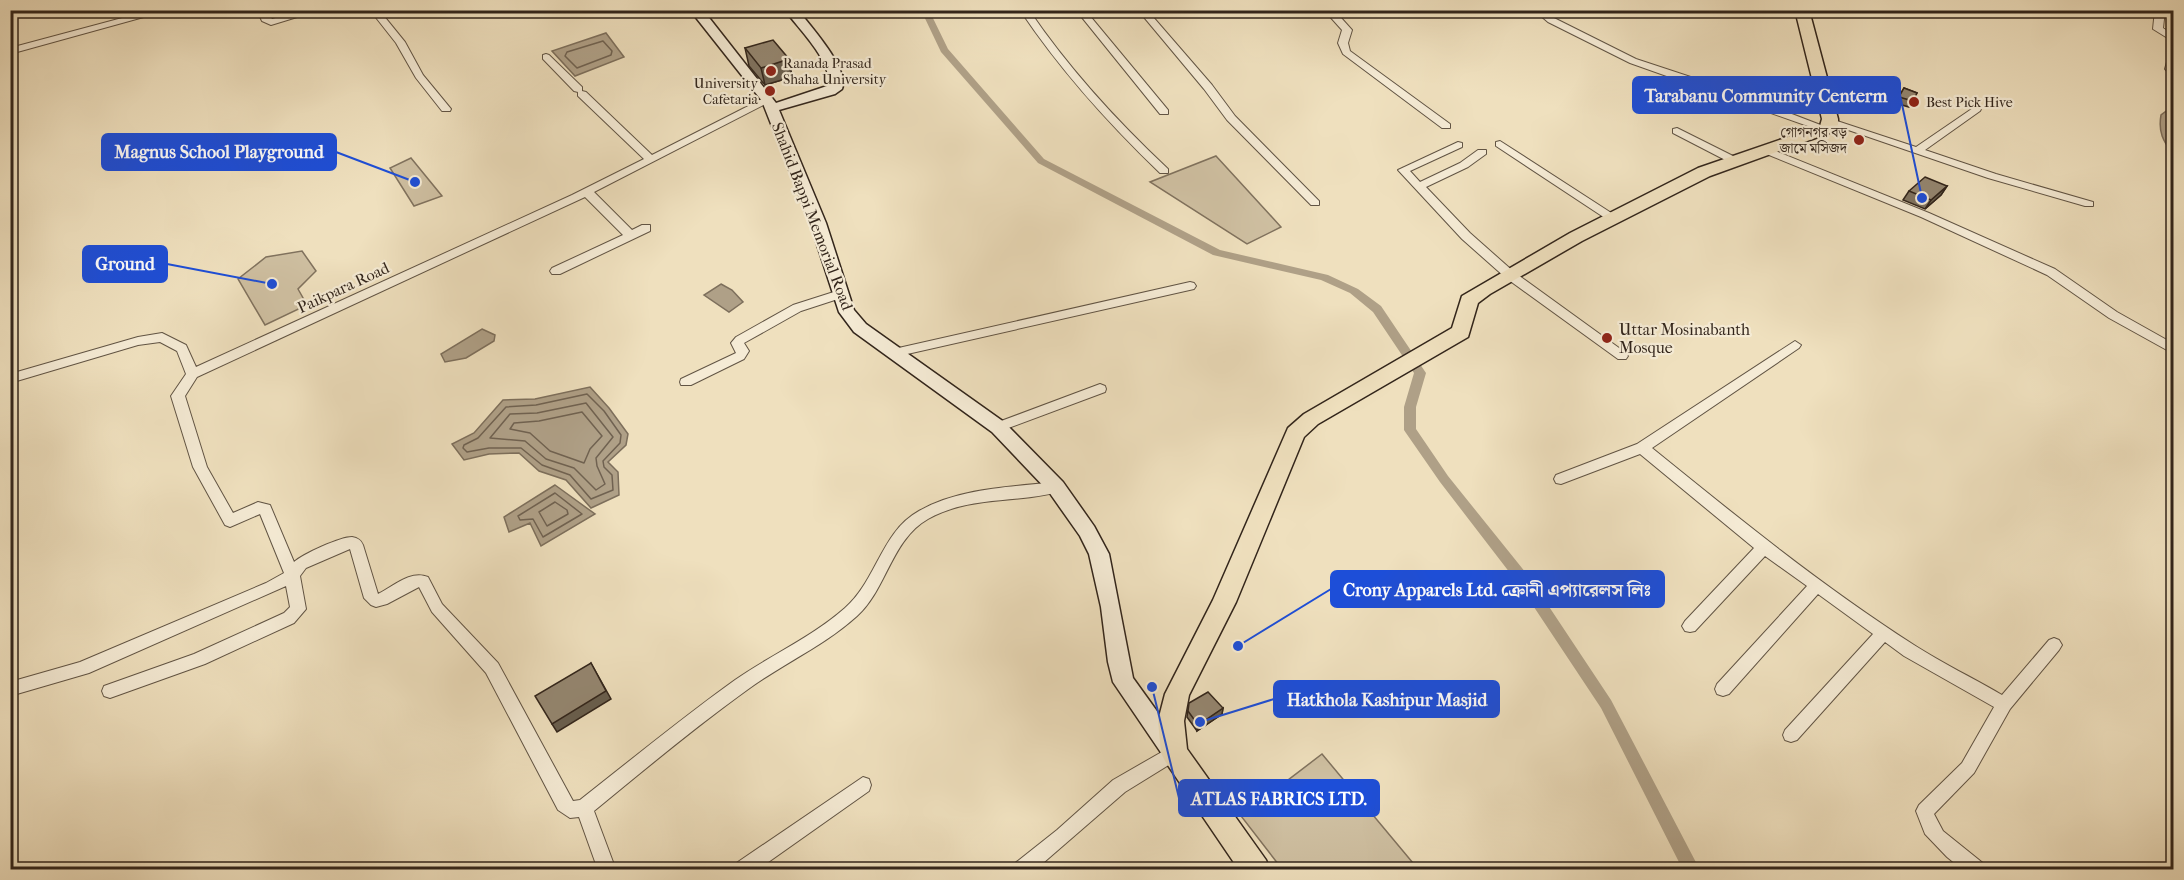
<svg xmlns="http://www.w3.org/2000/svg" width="2184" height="880" viewBox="0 0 2184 880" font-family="'IM FELL French Canon','Noto Serif Bengali',serif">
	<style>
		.green { fill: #cfc0a2; stroke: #80725e; stroke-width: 1.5 }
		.water { fill: #afa087; stroke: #7d6f5c; stroke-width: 1.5 }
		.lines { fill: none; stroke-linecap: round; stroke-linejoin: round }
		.shore { stroke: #706251; stroke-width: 1.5 }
		.canal { fill: #afa087; fill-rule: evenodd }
		.street-casing { stroke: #615444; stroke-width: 2 }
		.secondary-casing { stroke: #32251b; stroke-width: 3 }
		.primary-casing { stroke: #32251b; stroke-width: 3 }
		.street { fill: #f5ebd5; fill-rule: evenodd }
		.secondary { fill: #f5ebd5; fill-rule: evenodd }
		.primary { fill: #efe0be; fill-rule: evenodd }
		.wall { fill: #7f7360; stroke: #32251b; stroke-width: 1.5 }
		.shaded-wall { fill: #685e4e; stroke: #32251b; stroke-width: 1.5 }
		.building { fill: #948670; stroke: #32251b; stroke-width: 1.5 }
		.poi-dot { fill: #8f2418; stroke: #f5ebd5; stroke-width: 2 }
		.labels { text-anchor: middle; stroke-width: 4.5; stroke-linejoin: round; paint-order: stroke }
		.far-poi-label { font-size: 14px; fill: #32251b; stroke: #f5ebd5; text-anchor: start }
		.street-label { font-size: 16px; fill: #32251b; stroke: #f5ebd5 }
		.poi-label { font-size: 16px; fill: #32251b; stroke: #f5ebd5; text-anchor: start }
		.leader { fill: none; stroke: #1d4ed8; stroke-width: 2 }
		.callout-dot { fill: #1d4ed8; stroke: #f5ebd5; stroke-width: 2 }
		.callout { fill: #1d4ed8; stroke: #1d4ed8; stroke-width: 2 }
		.callout-label { font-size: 18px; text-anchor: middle; font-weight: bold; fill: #fff }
	</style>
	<rect width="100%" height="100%" fill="#efe0be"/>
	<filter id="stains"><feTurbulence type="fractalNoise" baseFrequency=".00333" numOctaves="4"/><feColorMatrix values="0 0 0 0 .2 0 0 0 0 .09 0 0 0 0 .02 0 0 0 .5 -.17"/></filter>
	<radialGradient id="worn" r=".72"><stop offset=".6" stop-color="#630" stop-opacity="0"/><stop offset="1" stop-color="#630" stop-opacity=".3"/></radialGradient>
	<path class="green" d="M1216,156l65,71 -34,17 -97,-62z
		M411,158l31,38 -28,10 -24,-38z
		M302,251l14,20 -18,18 9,16 -42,20 -27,-46 28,-22z
		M1322,754l96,115h-136l-41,-53z"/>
	<path class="water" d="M606,33l18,24 -49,19 -23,-25z
		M2173,106v48c-10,-13 -15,-22 -12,-39z
		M721,284l11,6 11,12 -14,10 -25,-17z
		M482,329l13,6 -1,6 -28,17 -21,4 -4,-8z
		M590,387l19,21 19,26 -2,11 -18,17 10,10 1,23 -28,13 -25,-28 -27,-9 -20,-18 -30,1 -25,6 -12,-16 22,-11 29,-33 32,-1z
		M555,485l40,29 -54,32 -11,-23 -21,9 -5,-15z"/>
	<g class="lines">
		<path class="shore" d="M603,41l9,10 -1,4 -34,13 -12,-12 2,-4z
			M587,394l17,17 17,24 -1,8 -17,18 1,6 8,8 1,15 -22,9 -21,-24 -28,-10 -21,-17h-32l-22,4 -4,-4 1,-3 14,-7 28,-31 30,-2z
			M586,403l27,34 -17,21 1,8 8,18 -9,6 -22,-22 -28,-9 -21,-18 -35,-3 20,-24 27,-1z
			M582,412l20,24 -12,13 -6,14 -34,-12 -20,-18 -20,-4 4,-6 25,-2z
			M555,493l27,21 -39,23 -10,-18 -13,1 -2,-4z
			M555,502l12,8 1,4 -21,12 -8,-14z"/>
		<path class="canal" d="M921,10h8l19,39 96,110 176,91 108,25 30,14 23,17 45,67 -10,34v22l32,47 82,102 81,122 89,170h-17l-82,-162 -81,-122 -80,-104 -34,-49 -2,-3v-23l10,-34 -41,-61 -23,-19 -29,-13 -108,-25 -175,-92 -97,-111z"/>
		<g class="street-casing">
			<path id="street" d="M152,10h17l-159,44v-6z
				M257,10h9l6,9 32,-9h16l-49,15 -9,-4z
				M370,10h9l26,32 18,33 28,34 -1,2h-8l-26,-33 -20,-35z
				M1020,10h9c40,59 87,110 139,159v4h-8c-52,-50 -99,-102 -140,-163z
				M1076,10h9l83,100v4h-8z
				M1138,10h9l65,75 23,31 84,85v4h-8l-84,-85 -23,-31z
				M1324,10h10l18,20 -4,13 2,8 100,73v4h-8l-99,-74 -5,-11 4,-13z
				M1534,10h10l10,8 82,41 88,29 107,41 -1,2h-8l-192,-68 -82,-41z
				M2155,10h10l-2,18 11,7v7l-21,-13z
				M2174,52v19h-7l-2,-2 4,-14z
				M546,54l3,1 33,32v4l4,1 66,63 112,-57h8l1,2 -179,92 38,38 10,-5h8v6l-90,43h-8l-2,-3 2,-3 71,-33 -38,-38 -388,180 -12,19 22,71 26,46 25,-11 12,3 24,57c9,-8 46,-25 58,-25 6,1 9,3 11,8l15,49c16,-8 32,-24 50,-17l14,27 56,59 75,138 7,-1c51,-40 102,-82 155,-120 36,-25 77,-43 110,-72 32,-28 36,-76 74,-97 40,-23 92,-24 137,-29l5,1 2,4 -2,4c-42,13 -91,4 -133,28 -37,21 -41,70 -71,97 -33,30 -75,48 -110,74 -53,38 -103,80 -153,121l22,59h-18l-19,-53 -9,1 -12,-8 -72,-137 -54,-61 -13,-25 -32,17 -11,3 -5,-2 -7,-7 -14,-49 -44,19 -6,8 6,33 -12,14 -89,41 -95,34 -6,-2 -2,-5 2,-5 90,-32 90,-41 6,-6 -4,-21 -197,87 -79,23v-14l70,-20 186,-79 18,-10 -24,-59 -30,13 -5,-2 -32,-58 -22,-71 15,-22 -9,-23 -17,-9 -22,3 -128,38v-9l128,-37 24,-4 24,12 10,22 376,-172 72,-36 -66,-63v-4l-4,-1 -31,-32v-4z
				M1976,106l5,3 -1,2 -55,39 71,24 97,28v4h-8l-97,-28 -163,-56 1,-2h8l82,27z
				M1677,128l64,32 1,2 -5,3 -4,-1 -60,-31v-4z
				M1500,141l116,75v4h-8l-112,-74v-4z
				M1458,142l4,1v4l-52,24 10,11 40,-19 18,-13h8v4l-18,13 -42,20 44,46 44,39 112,81 2,3 -2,3h-8l-112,-81 -44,-39 -64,-69z
				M1768,148l161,65 126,56 62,43 57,32v10l-65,-36 -62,-43 -126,-58 -157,-64 -1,-2z
				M1190,282l4,1 2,3 -2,3 -300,68 -6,-4 6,-4z
				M840,290l6,4 -2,3 -43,14 -57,32 5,8 -5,8 -53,26h-10l-1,-3 1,-3 55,-26 -5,-10 5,-6 57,-32z
				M1795,341l6,4 -2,3 -147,100c85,69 170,138 262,197 28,18 59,33 88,50l47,-55 5,-2 5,2 3,5 -3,5 -49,59 -36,64 -40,41 9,17 41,33 3,6h-24l-16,-13 -22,-23 -9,-23 3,-6 43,-42 32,-56 -90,-51 -19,-14 -88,98 -6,2 -6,-2 -2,-5 2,-5 88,-96 -55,-40 -89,100 -6,2 -6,-2 -2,-5 2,-5 90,-98 -42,-30 -70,75 -5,1 -5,-1 -3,-5 3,-5 69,-73 -114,-94 -79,30 -5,-1 -2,-4 2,-4 81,-31z
				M1100,384l5,2 1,3 -1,3 -102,38h-10l-2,-3 2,-3z
				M1174,745l6,3 2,5 -2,5 -55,34 -90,78h-24l3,-6 43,-34 56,-50z
				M863,777l6,2 2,6 -2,6 -112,79h-25l3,-6z"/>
		</g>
		<g class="secondary-casing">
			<path id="secondary" d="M690,10h13l73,93 54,-18c-2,-29 -29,-53 -45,-75h13c12,16 52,59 44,79l-7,5 -56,16 47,113 28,87 12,14 138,98 59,60 31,44 15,28 24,124 49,68 3,7 -3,7 -8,3 -8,-3 -53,-78 -5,-20 -7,-55 -12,-53 -9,-18 -31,-44 -57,-60 -138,-100 -15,-20 -29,-89 -48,-122z"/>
		</g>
		<g class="primary-casing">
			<path id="primary" d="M1795,10h14l29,109v6l-6,7 -122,44 -128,65 -92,53 -12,9 -10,34 -150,87 -14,13 -68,165 -47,93 -5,26 3,28 79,111 4,10h-31l-74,-109 -4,-8 -3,-32 7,-27 48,-94 75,-172 16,-14 148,-86 10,-32 108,-63 128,-65 122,-42 2,-7z"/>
		</g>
		<use href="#street" class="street"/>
		<use href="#secondary" class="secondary"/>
		<use href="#primary" class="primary"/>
	</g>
	<path class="wall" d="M1519,10h15v3l-8,2z
		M745,48l44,11 3,18 -27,8 -16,-19z
		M1904,88l13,5 -8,14 -14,-4z
		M1947,186l-6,9 -16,14 -22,-9 6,-9z
		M1189,703l34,5 -1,6 -25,17 -10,-14z"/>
	<path class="shaded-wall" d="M1527,10h7v3l-8,2z
		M789,59l3,18 -27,8 -4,-17z
		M1947,186l-6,9 -16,14 6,-9z
		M591,663l20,36 -54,33 -5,-8z
		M1223,708l-1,6 -25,17 1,-6z"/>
	<path class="building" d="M773,40l16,19 -28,9 -16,-20z
		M1904,88l13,5 -4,8 -14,-4z
		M1925,177l22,9 -16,14 -22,-9z
		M591,663l15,28 -54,33 -17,-28z
		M1208,692l15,16 -25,17 -10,-14 1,-8z"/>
	<g class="poi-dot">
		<circle cx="771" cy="71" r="6"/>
		<circle cx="770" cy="91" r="6"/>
		<circle cx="1914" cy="102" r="6"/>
		<circle cx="1859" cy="140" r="6"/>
		<circle cx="1607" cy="338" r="6"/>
	</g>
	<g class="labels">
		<g class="far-poi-label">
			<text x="783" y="68">Ranada Prasad<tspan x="783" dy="16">Shaha University</tspan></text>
			<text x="758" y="88" text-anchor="end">University<tspan x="758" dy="16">Cafetaria</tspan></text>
			<text x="1926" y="107">Best Pick Hive</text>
			<text x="1847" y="137" text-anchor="end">গোগনগর বড়<tspan x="1847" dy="16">জামে মসিজদ</tspan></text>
		</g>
		<g class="street-label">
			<text transform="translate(813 216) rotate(69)" y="6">Shahid Bappi Memorial Road</text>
			<text transform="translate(343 287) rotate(-25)" y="6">Paikpara Road</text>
		</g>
		<g class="poi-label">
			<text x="1619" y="335">Uttar Mosinabanth<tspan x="1619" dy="18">Mosque</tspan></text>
		</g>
	</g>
	<path class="leader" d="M1922 198L1900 95M415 182L336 152M272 284L167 264M1238 646L1331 589M1200 722L1274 699M1152 687L1179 798"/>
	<g class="callout-dot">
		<circle cx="1922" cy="198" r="6"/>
		<circle cx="415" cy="182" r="6"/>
		<circle cx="272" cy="284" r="6"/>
		<circle cx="1238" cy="646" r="6"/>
		<circle cx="1200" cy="722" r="6"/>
		<circle cx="1152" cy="687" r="6"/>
	</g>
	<g class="callout">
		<rect x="1633" y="77" width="267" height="36" rx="6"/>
		<rect x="102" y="134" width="234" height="36" rx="6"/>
		<rect x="83" y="246" width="84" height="36" rx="6"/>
		<rect x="1331" y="571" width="333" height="36" rx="6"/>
		<rect x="1274" y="681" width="225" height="36" rx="6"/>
		<rect x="1179" y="780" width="200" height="36" rx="6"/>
	</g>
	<g class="callout-label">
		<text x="1766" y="102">Tarabanu Community Centerm</text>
		<text x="219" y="158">Magnus School Playground</text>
		<text x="125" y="270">Ground</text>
		<text x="1497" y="596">Crony Apparels Ltd. ক্রোনী এপ্যারেলস লিঃ</text>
		<text x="1387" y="706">Hatkhola Kashipur Masjid</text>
		<text x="1279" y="805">ATLAS FABRICS LTD.</text>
	</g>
	<rect width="2184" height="880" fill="none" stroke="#efe0be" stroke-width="36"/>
	<rect x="12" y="12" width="2160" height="856" fill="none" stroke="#32251b" stroke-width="3"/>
	<rect x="18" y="18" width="2148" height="844" fill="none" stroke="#32251b" stroke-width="1.5"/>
	<rect width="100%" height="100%" filter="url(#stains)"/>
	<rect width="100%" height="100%" fill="url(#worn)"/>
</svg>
